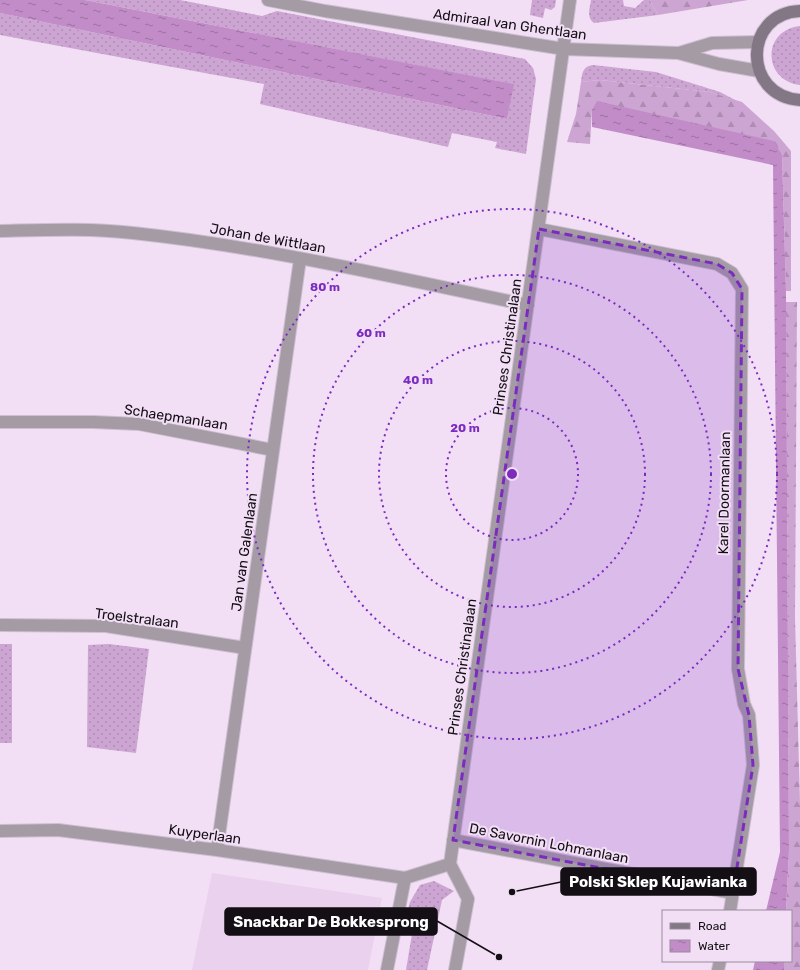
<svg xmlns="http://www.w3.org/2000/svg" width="800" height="970" viewBox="0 0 800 970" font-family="Rubik,sans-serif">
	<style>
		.built { fill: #ead1ed }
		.grass { fill: url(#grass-dots) }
		.forest { fill: url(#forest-firs) }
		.water { fill: url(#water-ripples) }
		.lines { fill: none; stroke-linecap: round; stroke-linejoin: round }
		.street-casing { stroke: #cebed1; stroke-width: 14 }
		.secondary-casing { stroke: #cebed1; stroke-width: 14 }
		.street { stroke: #a49ba5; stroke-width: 12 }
		.secondary { stroke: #837785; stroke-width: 12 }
		.marked { fill: #7b2cbf; fill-opacity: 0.2; stroke: #7b2cbf; stroke-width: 3; stroke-dasharray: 8 5; stroke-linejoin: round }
		.ring { fill: none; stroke: #7b2cbf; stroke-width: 2; stroke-dasharray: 2 4 }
		.labels { text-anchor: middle; stroke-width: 4; stroke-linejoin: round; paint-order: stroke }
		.street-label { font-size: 14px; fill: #140e15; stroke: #f2dff5 }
		.centre { fill: #7b2cbf; stroke: #f2dff5; stroke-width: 2 }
		.ring-label { font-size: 12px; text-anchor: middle; font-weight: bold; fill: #7b2cbf; stroke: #f2dff5; stroke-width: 4; stroke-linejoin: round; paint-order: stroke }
		.leader { fill: none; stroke: #140e15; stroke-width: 1.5 }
		.callout-dot { fill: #140e15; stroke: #f2dff5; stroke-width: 1.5 }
		.callout { fill: #140e15; stroke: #140e15; stroke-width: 1.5 }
		.callout-label { font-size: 15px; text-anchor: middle; font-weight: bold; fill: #fff }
	</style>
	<defs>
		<pattern id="grass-dots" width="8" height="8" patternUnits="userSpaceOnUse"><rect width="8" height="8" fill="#cda5d2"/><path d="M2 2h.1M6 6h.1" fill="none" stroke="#af8db3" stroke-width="1.8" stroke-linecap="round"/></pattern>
		<pattern id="forest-firs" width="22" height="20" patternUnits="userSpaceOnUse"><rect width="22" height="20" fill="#cda5d2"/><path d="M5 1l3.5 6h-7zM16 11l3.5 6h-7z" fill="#af8db3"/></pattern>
		<pattern id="water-ripples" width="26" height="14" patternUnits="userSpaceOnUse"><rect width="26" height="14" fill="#c28cc9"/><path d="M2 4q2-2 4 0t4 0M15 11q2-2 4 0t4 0" fill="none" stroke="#9c71a2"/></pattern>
	</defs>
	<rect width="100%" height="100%" fill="#f2dff5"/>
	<path class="built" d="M212,873l170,25 -14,72h-176z"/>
	<path class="grass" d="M85,0h95l82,16 15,-5 248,48 8,9 3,11 -10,75 -31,-6 2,-6 -45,-9 -4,14 -188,-43 4,-20 -264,-49v-22l507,106 6,-35z
		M532,0h24l-1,7 -4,3 -6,-2 -2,10 -13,-3z
		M591,0h32l1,6 11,2 9,-8h6l8,15 -64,8c-8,-6 -4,-15 -3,-23z
		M800,26v59c-38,-5 -38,-55 0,-59z
		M593,65l63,7 64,20 17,9 -27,-9 -110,-12 -19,2c1,-9 2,-16 12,-17z
		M0,644h12v99h-12z
		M109,644l40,5 -13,104 -49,-6 1,-102z
		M434,881l20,10 -12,9 -15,70h-21l7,-42 -7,-11 4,-15 10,-17z"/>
	<path class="forest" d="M650,0h98l-90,15z
		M600,80l110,12 32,10 32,29 17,20v140h-5l-4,-136 -190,-45 -2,34 -23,-2 9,-28 5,-32z
		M786,302h11l-2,316 5,185v167h-16v-9h7v-50h-5l3,-60z"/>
	<path class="water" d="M0,0h85l429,84 -7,35 -507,-106z
		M597,101l177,40 8,14 4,136 3,560 -3,60h-20l14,-59 -7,-687 -181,-38v-17z
		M755,961h29v9h-31z"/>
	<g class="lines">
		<g class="street-casing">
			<path id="street" d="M268,0l57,11 239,38 114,4 41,11 40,7
				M679,53l33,-10 46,-1
				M539,229l178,35 15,9 10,16 -4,380 6,35 5,11 4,50 -23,146
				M0,231c44,-1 89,-3 133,2 133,14 264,45 395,72
				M0,422h93l46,2 134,26
				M0,625l106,1 139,22
				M0,831l58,-1 159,20 188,28 45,-14
				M453,840l280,53
				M217,850l83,-591
				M387,970l18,-92
				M455,970l13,-71 -18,-35 120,-864
				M718,970l2,-9"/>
		</g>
		<g class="secondary-casing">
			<path id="secondary" d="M800,11c-57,2 -58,85 0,89"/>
		</g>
		<use href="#street" class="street"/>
		<use href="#secondary" class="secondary"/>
	</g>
	<path class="marked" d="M539,229l178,35 15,9 10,16 -4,380 11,46 4,50 -20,128 -280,-53z"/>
	<g class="ring">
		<circle cx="512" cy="474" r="66"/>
		<circle cx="512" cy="474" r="133"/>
		<circle cx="512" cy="474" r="199"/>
		<circle cx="512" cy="474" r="265"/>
	</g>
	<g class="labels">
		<g class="street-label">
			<text transform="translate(510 24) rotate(8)" y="5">Admiraal van Ghentlaan</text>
			<text transform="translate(268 238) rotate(10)" y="5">Johan de Wittlaan</text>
			<text transform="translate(507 347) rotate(-82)" y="5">Prinses Christinalaan</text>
			<text transform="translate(176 417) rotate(9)" y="5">Schaepmanlaan</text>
			<text transform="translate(724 493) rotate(-89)" y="5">Karel Doormanlaan</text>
			<text transform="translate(244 552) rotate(-82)" y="5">Jan van Galenlaan</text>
			<text transform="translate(137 618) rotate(7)" y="5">Troelstralaan</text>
			<text transform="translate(462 667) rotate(-82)" y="5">Prinses Christinalaan</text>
			<text transform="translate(205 834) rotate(8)" y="5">Kuyperlaan</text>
			<text transform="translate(549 843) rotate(11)" y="5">De Savornin Lohmanlaan</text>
		</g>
	</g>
	<circle cx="512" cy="474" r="6" class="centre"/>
	<g class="ring-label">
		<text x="325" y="291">80 m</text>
		<text x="371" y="337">60 m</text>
		<text x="418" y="384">40 m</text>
		<text x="465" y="432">20 m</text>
	</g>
	<path class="leader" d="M512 892L561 882M499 957L437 921"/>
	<g class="callout-dot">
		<circle cx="512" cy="892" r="4"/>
		<circle cx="499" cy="957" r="4"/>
	</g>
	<g class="callout">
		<rect x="561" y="868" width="195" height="27" rx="4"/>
		<rect x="225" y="908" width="212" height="27" rx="4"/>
	</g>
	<g class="callout-label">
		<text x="658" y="887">Polski Sklep Kujawianka</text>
		<text x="331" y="927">Snackbar De Bokkesprong</text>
	</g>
	<rect x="662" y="910" width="130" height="52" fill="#f2dff5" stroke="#998b9b"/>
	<rect x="670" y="923" width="20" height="6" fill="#837785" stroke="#998b9b"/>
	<text x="698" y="930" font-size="12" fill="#140e15">Road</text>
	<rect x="670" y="940" width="20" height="12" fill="url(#water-ripples)" stroke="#998b9b"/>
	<text x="698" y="950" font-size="12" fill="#140e15">Water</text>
</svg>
